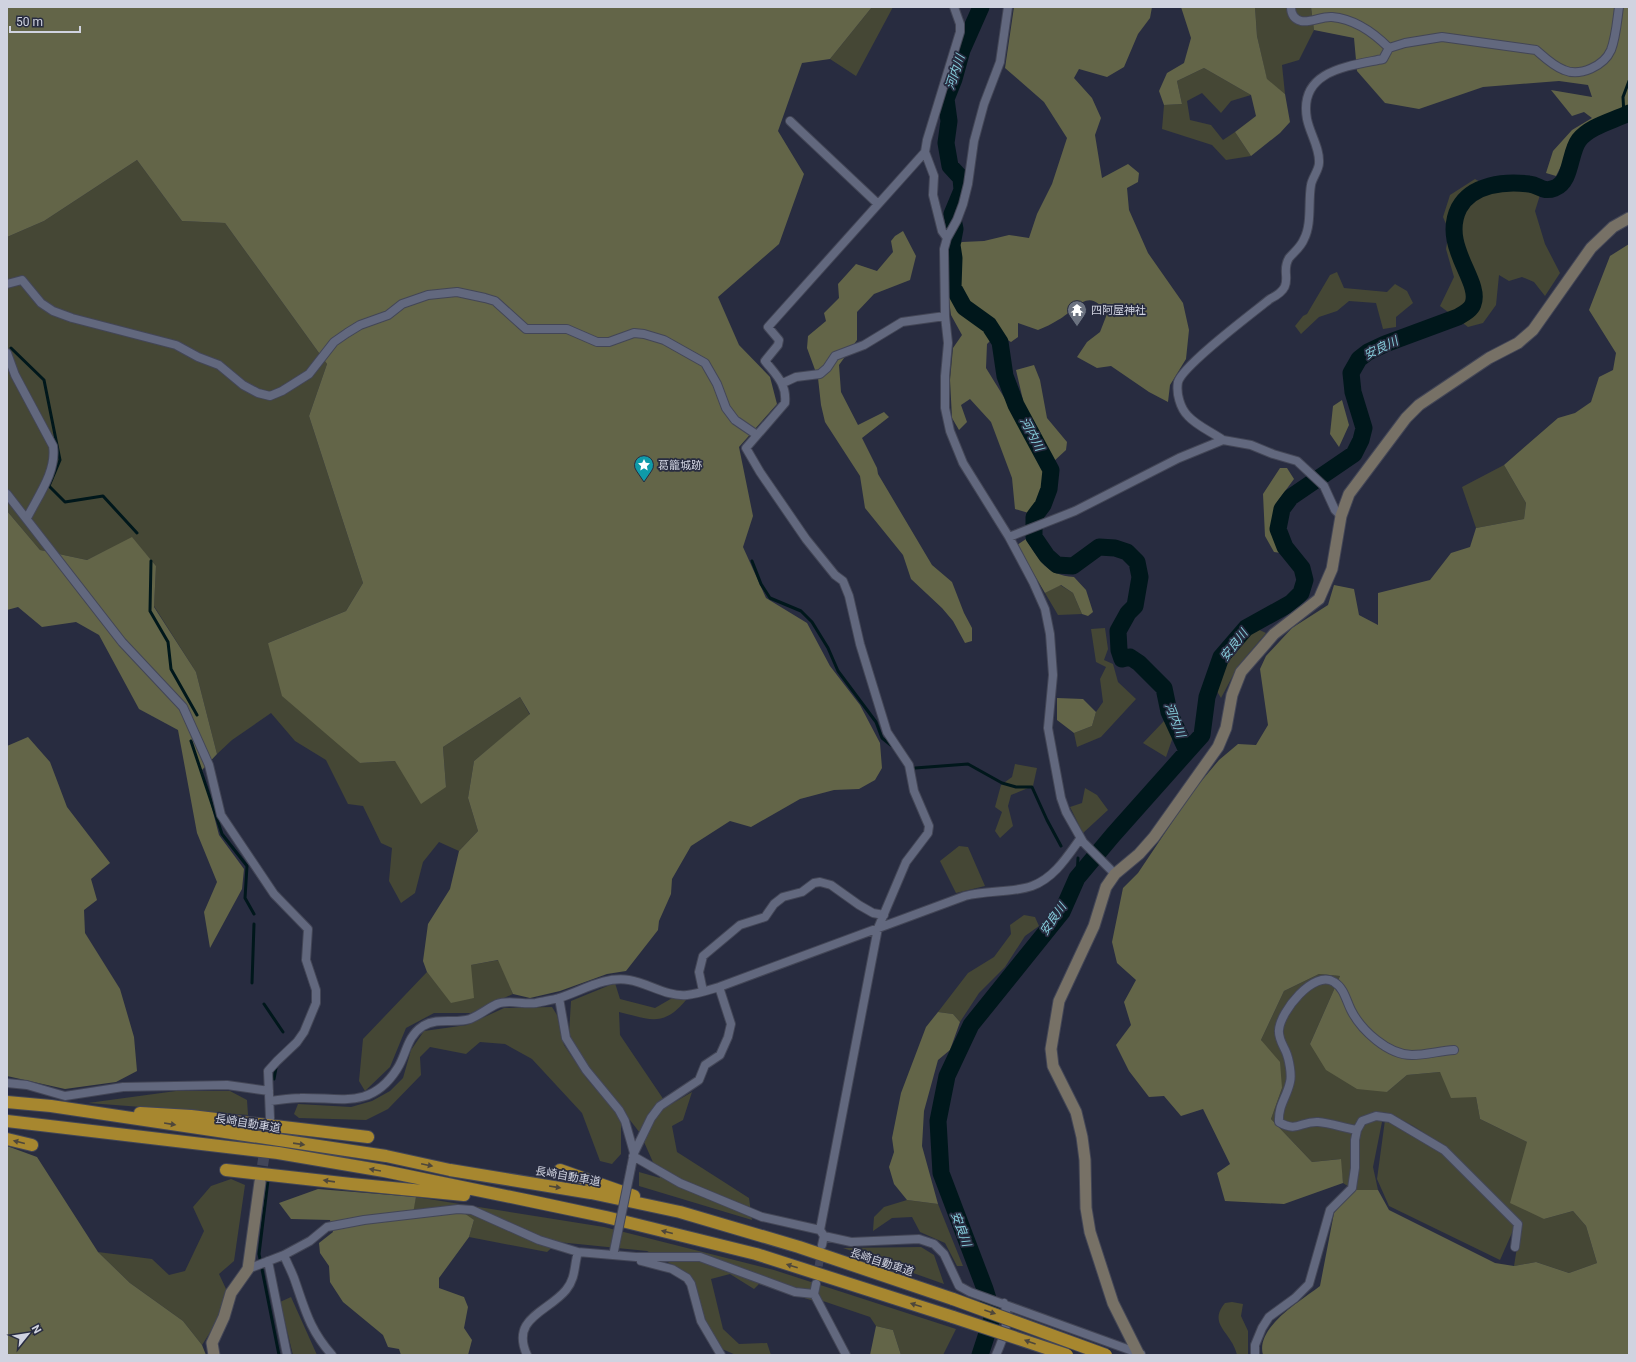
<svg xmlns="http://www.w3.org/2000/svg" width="1636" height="1362" viewBox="0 0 1636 1362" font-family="Roboto,'Noto Sans JP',sans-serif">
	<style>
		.green { fill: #454735 }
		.forest { fill: #636548 }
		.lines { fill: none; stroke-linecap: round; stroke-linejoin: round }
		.stream { stroke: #00171b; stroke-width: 3 }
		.river { stroke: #00171b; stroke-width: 17 }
		.street-tunnel { stroke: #414558; stroke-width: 8; stroke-dasharray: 8 4; stroke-linecap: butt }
		.secondary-tunnel { stroke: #414558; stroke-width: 11; stroke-dasharray: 11 5.5; stroke-linecap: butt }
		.street-casing { stroke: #434656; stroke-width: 10 }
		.secondary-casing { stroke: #434656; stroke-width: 13 }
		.highway-casing { stroke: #434656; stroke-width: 14 }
		.street { stroke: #62687e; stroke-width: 8 }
		.secondary { stroke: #777166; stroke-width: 11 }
		.highway { stroke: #a7872f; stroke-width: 12 }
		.street-bridge-casing { stroke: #434656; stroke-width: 10; stroke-linecap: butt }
		.highway-bridge-casing { stroke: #434656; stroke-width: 14; stroke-linecap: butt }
		.street-bridge { stroke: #62687e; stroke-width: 8 }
		.highway-bridge { stroke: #a7872f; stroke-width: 12 }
		.oneway { fill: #4e473b }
		.labels { text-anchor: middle; stroke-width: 3.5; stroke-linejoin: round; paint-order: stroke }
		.poi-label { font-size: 11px; fill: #d0d3e0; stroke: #282c40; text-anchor: start }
		.street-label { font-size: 11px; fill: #d0d3e0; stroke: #282c40 }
		.water-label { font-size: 12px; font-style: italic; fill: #85cddb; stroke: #282c40 }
	</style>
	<rect width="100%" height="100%" fill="#282c40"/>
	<path class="green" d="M872,7h21l-37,69 -26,-17z
		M1255,7h56l3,23 -15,30 -17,5 3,29 -18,-14 -10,-44z
		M1204,68l47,27 -20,6 -10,12 -19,-20 -15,8 3,19 21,5 12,15 12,-8 16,24 -25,4 -14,-15 -50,-16 2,-24 18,-1 -5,-23z
		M137,160l45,61 43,2 102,141 -18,52 54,167 -17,28 -78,32 92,120 35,-2 51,26 -3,-40 77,-50 10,18 -56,46 -6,37 10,33 -19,20 -20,-9 -16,20 -8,31 -14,10 -12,-22 3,-33 -11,-5 -18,-37 -15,-2 -22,-44 -31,-19 -24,-28 -39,27 -15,14 -21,-82 -42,-66 2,-40 -24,-28 -45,22 -47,-10 -33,-39v-274l37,-16z
		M1475,179l19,11 37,-2 9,7 -5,16 10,33 15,29 -15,23 -11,-14 -12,-5 -13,4 -10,-6 -3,30 -13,18 -15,4 -28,-21 14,-29 -8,-28 3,-18 -6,-14 7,-22z
		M1337,272l7,16 43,4 8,-8 12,7 6,12 -17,14v10l-13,2 -7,-26 -27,-2 -12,10 -18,6 -18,17 -6,-8 8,-10 4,-2 23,-39z
		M1504,465l22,38 -2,16 -48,9 -14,-41z
		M1060,585l13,8 9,21 -24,1 -13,-22z
		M1105,628l3,21 -4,11 9,4 5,18 18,17 -35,38 -24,10 -3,-14 18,-7 4,-14 7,-10 -3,-23 6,-12 -10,-5 -5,-33z
		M1255,628l11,5 -28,33 -17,32 -6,-10 13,-33z
		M1164,721l10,13 -8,23 -23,-14z
		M1015,764l22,4 -4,18 -22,9 -3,11 5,20 -13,12 -5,-7 7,-19 -7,-5 6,-22 11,-8z
		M1085,788l12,7 11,15 -25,23 -13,-26 12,-4z
		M959,846l9,1 17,39 -29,7 -16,-32z
		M1024,915l11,2 4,9 -14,10 -20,31 -26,26 -19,29 -7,-8 -15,-2 30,-39 26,-16 17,-23 -1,-9z
		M499,960l14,34 -42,19h-37l-28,15 -16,39 -25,24 -6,-10 4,-42 64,-67 25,31 19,-38z
		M1319,974l21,2 -30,68 77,48 20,-17 33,-3 36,25 4,22 47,23 17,77 29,-8 13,15 11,37 -28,10 -33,-11 -22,4 7,-44c-42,-42 -81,-89 -137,-110l-11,55 5,23h-24l-11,-7 -3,-24 -28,3 -41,-43 11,-31 -21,-48 23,-49z
		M615,983l5,16 35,9 19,-11 12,3c-23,28 -37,19 -67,12l1,23 48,71 24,-14 -9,28 -11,6 5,26 72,46 3,22 -113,-34v-14l21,6 -20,-45 -52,-67 -19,-32 2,-33z
		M552,1007l5,8 7,30 23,34 28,32 6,11v32l-9,10 -12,-3 -18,-48 -50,-54 -27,-15 -25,-2 -14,12 -36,-7 -10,10 1,18 -33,34 -22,11 -67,-2 -5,-4 4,-10 53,3 21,-6 18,-10 13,-13 8,-28 13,-19 43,-6 37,-17z
		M176,1091h54l17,9 1,15 -160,-12z
		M1385,1120l56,33 74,73 -15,34 -111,-54 -12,-27z
		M231,1179l14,6 -11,76 -15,13 8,17 -9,29 -16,25 -19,-24 -53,-38 -32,-31 54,7 17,16 16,-4 19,-40 -11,-24 18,-21z
		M416,1197l188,30 170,43 182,59 -13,26h-42l-8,-25 -17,-4 -6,-9 -47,-16h-9l-55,-17 -5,5 -24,-15 -19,5 12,50 16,15 28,-1 4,12h-35l-14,-6 -20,-35 -9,-31 -7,-11 -39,-21 -89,-9 -11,10 -78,-15 5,-17 -63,-1z
		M907,1200l31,4 25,62h-6l-12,-23 -25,-11 -8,-15 -20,1 -19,13 1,-14 10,-10z
		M921,1247l13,8 10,29 -101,-36z
		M291,1297l26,58h-24l-13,-53z
		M1232,1302l11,2 -2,12 7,15v24h-11c-5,-23 -30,-30 -12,-52z"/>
	<path class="forest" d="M7,7h865l-42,52 -28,4 -24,68 26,43 -25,70 -61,53 21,48 31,32 7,27 -38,43 14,69 -10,31 23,51 41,25 23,43 30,39 20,38 2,25 -7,12 -16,9 -25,1 -34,9 -49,28 -21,-6 -39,25 -19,33 -1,15 -12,27 -1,9 -32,41 -19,3 -47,17 -30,7 -17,-4 -15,-34 -27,5 3,33 -23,5 -24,-31 -4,-11 5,-37 22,-35 9,-38 19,-20 -10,-33 6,-37 56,-47 -10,-17 -77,50 3,40 -25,17 -26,-43 -35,2 -78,-67 -14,-53 78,-32 17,-28 -54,-167 18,-52 -102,-141 -43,-2 -45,-61 -93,61 -37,16z
		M1014,7h138l-2,11 -12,16 -14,33 -17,10 -28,-8 -5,9 18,20 9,20 -6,17 7,43 26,-14 11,9 -1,9 -11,6 2,22 19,43 35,50 6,27 -3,29 -16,26 -2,17 -19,-10 -38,-26 -14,2 -20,-11 10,-15 13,-10 7,-18c-19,-29 -29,-5 -49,6 -6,4 -13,7 -20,10l-20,-7v14l-7,5 -14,-8 -10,10 -1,24 24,39 13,-7 -7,-30 18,-5 6,15 7,38 20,24 -1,8 -13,12 -9,17 -3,16 -9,19 -17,-5 -3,-31 -21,-56 -21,-23 -9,6 6,17 -8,8 -7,-12 -2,-38 3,-32 9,-13 -11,-20 -3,-23v-40l14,-10 22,-1 25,-6 20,3 8,-24 15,-30 15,-46 -23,-36 -39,-34z
		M1181,7h74l2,29 10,43 18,15 5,28 -10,11 -29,23 -16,-24 21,-16 -5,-21 -47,-27 -27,13 5,23 -18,1 -5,-14 8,-18 17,-10 7,-25z
		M1311,7h318v104l-52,24 -21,41 -10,-3 7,-22 19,-21 20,-12 -8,-6 -12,4 -21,-26 41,7 -4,-12 -29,-4 -76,6 -64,22 -34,-6 -28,-32 -3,-33 -40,-8z
		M903,231l13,25 -6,24 -36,14 -17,18v28l-18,25 2,27 17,33 26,-13 5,5 -27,21 15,30 1,6 54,91 20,17 12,31 8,15v13l-7,2 -12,-22 -11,-13 -31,-29 -8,-24 -38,-47 -5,-32 -35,-54 -4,-17 -3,-27 -11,-30 1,-12 18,-15 -2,-8 15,-15 -1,-14 18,-20 21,7 16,-19 -2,-11 4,-5z
		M1629,244v1111h-366c-8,-28 38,-54 57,-69l14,-73 20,-23h24l11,20 106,53 19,3 22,-4 33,11 28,-10 -11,-37 -13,-15 -29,8 -34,-16 17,-61 -47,-23 -4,-22 -25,1 -11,-26 -33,3 -20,17 -30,-3 -31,-19 -16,-26 30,-68 -21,-2 -35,17 -23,49 19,22 2,26 -11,31 41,43 29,-3 2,24 -59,21 -59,-3 -8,-28 13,-9 -27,-55 -22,7 -17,-20 -15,1 -20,-26 -13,-26 15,-20 -7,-23 12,-22 -19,-17 -5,-21 11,-54 15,-15 55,-82 26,-31 19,-16 18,1 12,-20 -8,-56 6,-13 26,-28 36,-23 6,-20 20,4 5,26 19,10v-32l52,-13 21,-27 19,-6 6,-19 48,-9 2,-16 -22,-38 54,-47 17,-5 16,-11 8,-25 14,-7 3,-17 -27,-43 21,-54z
		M1342,400l7,25 -10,22 -9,-13 3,-28z
		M1280,468h7l7,11 -17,23 -2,28 6,23 -7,-1 -9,-16 -2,-42z
		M7,511l33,39 47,10 45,-23 24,29 -2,41 42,65 21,82 -15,16 17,65 25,34 -2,20 -32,59 -6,-36 13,-30 -20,-49 -19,-103 -39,-21 -40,-74 -23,-13 -34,5 -24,-20 -11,3z
		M1026,539c13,21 20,36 48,38l12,13 7,22 -5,4 -6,-2 -9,-21 -12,-8 -16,8 -28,-48z
		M1057,698l26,1 13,13 -4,14 -18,7 -17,-13z
		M28,737l22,25 17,45 43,56 -19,16 6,21 -13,10 1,23 35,56 14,48 3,34 -21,11 -51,7 -58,-13v-330z
		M938,1012l15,2 7,8 -10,28 -12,10 -14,51 -2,35 16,58 -31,-4 -13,-16 -5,-17 5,-15 -2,-14 9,-45 25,-66z
		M7,1146l30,11 61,95 32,31 53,38 19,24 4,10h-199z
		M318,1189l98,8 -4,22 49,-8 13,9 -5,17 -30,41v10l25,9 4,10 -4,21 8,12 -4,15h-67l-2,-6 -11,-2 -5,-12 -40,-33 -13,-20 -1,-16 -9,-13 -1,-10 14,-11 -3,-12 -39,-1 -12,-16z
		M876,1326l17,4 8,25h-31z"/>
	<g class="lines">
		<path class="stream" d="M1624,115l-1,-18 6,-16
			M11,348l33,32 16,80 -11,26 16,16 38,-6 34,37
			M151,561l-1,50 18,31 3,27 26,46
			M752,561l9,23 9,14 31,13 11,11 16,26 10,23 38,51 6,16 10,8
			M191,741l31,93 25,32 -2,32 9,16
			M915,768l53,-4 34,19 14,4h16l15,33 14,26
			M1077,878l1,-20
			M252,983l2,-59
			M264,1004l19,28
			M274,1079l2,-11
			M268,1180l-9,74 20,101"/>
		<path class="river" d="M981,7l-19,43 -8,29 -8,20 3,22 -3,22 4,23 11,12 1,12 -10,24 3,15 -3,16 2,13 -1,29 11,20 25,18 11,17 5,34 11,29 35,65 -2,19 -6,16 -9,12v20l13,19 10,9 16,1 26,-19 16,1 12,4 10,10 3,15 -5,29 -7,7 -10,18 1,19 3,9 8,-2 9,6 25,25 5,24 18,39
			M980,1355l13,-40 -8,-26 -44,-116 -3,-52 9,-45 24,-51 91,-113 15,-34 36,-43 89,-100 5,-38 14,-40 25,-29 45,-25 10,-10 4,-13 -3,-12 -17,-21 -7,-18 4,-20 9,-12 63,-43 7,-14 3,-12 -11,-36 -2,-19 8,-14 9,-7 17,-8 73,-27c5,-3 13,-7 15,-13 9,-23 -33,-58 -14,-96 13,-24 46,-27 70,-24 11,1 13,9 26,4 17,-7 14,-35 24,-48 11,-14 34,-19 50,-27"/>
		<path class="street-tunnel" d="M817,1278l4,-28"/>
		<path class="secondary-tunnel" d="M260,1182l8,-52"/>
		<g class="street-casing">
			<path id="street" d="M1008,7l-8,55 -16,42 -10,37 -6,43 -5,20 -6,16 -10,18 -3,11 1,67 3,27 -3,33v32l5,23 13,32 46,74 24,45 12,27 5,25 3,41 -5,53 13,70 5,14 17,30 32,32
				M1291,7c0,7 3,12 10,14 10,2 21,-5 31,-4 23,2 41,15 57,31
				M790,121l88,83
				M947,238l-5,-7 -9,-36 1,-19 -9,-24 2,-12 33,-108v-8l-6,-17
				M7,284l15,-4 19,23 12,8 19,7 104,27 22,12 21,8 24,20 15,8 12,3 12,-5 27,-17 25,-32 13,-9 13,-8 28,-10 14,-11 26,-9 29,-3 28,6 10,3 31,28h41l30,13h12l25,-9 10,1 20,6 41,23 12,21 9,24 9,12 22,15
				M7,353l8,22 38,71c4,25 -15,50 -26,72
				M783,383l13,-6 24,-3 7,-6 8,-12 29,-11 38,-23 43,-6
				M1223,440c-11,-8 -26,-14 -35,-24 -8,-8 -12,-23 -10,-34 5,-17 76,-70 92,-83 28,-14 9,-25 19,-41 5,-6 12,-11 15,-19 8,-15 4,-37 7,-54 1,-7 8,-15 8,-22 1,-15 -9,-29 -12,-44 -9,-49 42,-53 76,-60l6,-11 16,-5 37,-6 94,13c8,7 17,16 28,20 16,7 40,-4 47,-20 5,-13 6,-29 8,-43
				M7,494l115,148 61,65 26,58 12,50 53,79 34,35 -2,31 10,30v13l-12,29 -7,10 -20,19 -9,10 2,47
				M1009,537l66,-26 104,-53 44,-18 28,5 22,9 24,7 27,25 11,24 6,6
				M703,991l-4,-19 4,-16 37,-31 25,-8 9,-13 9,-7 19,-5 12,-9 6,-1 11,3 28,20 14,8 11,2
				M559,998l7,40 20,32 33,40 6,11 9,32
				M7,1083l20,2 38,11 58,-9 104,-2 42,6
				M270,1101c10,-1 20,-3 30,-3 40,-1 71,12 97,-29 10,-15 9,-32 26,-43 15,-9 32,-2 47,-7 10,-4 18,-11 27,-15 12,-5 26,1 39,-1 8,-2 16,-3 23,-5 23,-7 45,-22 70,-18 19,3 38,17 58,15 10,-1 22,-5 32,-8l246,-91c22,-6 48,-3 67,-10 22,-8 35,-29 48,-47
				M1357,1130l5,-9 14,-5 14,2 54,32 74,74 -3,23
				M633,1156l47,27 82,34 58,13
				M631,1168l3,-15 17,-35 9,-12 39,-26 6,-15 15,-10 8,-18 3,-13 -12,-37
				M824,1236l27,6 68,-3 15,5 10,10 15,32 11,6 171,62
				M822,1245l2,-9 -4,-6 58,-302 28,-66 22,-29 1,-7 -15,-35 -5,-26 -22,-33 -27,-88 -11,-48 -6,-15 -8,-6 -29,-36 -46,-67 -14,-24 39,-45c2,-19 -9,-28 -20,-42l13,-16 1,-5 -11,-13 157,-175
				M284,1255c3,8 7,15 10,23 11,31 15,51 38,77
				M268,1261l19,94
				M641,1261l31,8 15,9 4,6 10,37 20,34
				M248,1269l36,-14 26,-14 17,-14 37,-7 94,-11 14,1 67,30 39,12 58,5h64l95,35 19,2 2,-10
				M814,1294l32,61
				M527,1355c-17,-37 21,-43 39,-65 10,-12 8,-25 12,-38
				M996,1355c7,-16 15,-35 8,-52
				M1255,1355v-10l7,-17 7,-11 26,-19 14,-14 21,-74 22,-22 3,-20v-28l2,-10c-13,-2 -26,-7 -39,-8 -17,-1 -21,11 -39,0 -1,-17 8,-25 11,-40 2,-7 -1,-23 -4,-30 -3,-7 -8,-14 -7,-22 1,-18 35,-61 55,-48 10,6 12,18 17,28 10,20 37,45 61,45 13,0 28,-4 42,-5"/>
		</g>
		<g class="secondary-casing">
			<path id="secondary" d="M214,1355l-2,-12 12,-26 7,-24 17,-24 12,-87
				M1139,1355l-26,-52 -23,-71 -4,-24 -1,-48 -3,-23 -6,-25 -23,-46 -2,-17 8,-48 35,-75 12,-39 9,-13 24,-20 15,-17 64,-90 8,-19 6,-33 9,-23 33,-38 45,-35 13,-30 9,-53 8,-22 57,-76 13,-13 70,-47 29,-15 15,-13 58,-82 22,-21 16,-9"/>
		</g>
		<g class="highway-casing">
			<path id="highway" d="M7,1102l44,4 335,50 64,14 141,23 89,19 119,35 154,52
				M140,1113l51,3 177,21
				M7,1121l271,32 106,18 151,31 71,15 150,37 197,63
				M7,1139l25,6
				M226,1170l125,14 113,11
				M560,1170l74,26"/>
		</g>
		<use href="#street" class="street"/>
		<use href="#secondary" class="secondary"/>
		<use href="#highway" class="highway"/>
		<g class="street-bridge-casing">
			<path id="street-bridge" d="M614,1251l17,-83"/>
		</g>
		<g class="highway-bridge-casing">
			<path id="highway-bridge" d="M953,1299l153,56
				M953,1317l114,38"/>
		</g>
		<use href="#street-bridge" class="street-bridge"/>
		<use href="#highway-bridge" class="highway-bridge"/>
	</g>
	<defs><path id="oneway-solid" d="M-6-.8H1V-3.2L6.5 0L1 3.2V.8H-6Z"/></defs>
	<g class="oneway">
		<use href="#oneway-solid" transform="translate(170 1124) rotate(9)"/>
		<use href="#oneway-solid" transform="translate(19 1142) rotate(-166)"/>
		<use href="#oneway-solid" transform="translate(299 1144) rotate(8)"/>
		<use href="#oneway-solid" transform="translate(427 1165) rotate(12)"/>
		<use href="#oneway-solid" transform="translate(375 1170) rotate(-170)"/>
		<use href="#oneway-solid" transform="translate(329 1181) rotate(-172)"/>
		<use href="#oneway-solid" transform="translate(555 1187) rotate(9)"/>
		<use href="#oneway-solid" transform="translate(667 1232) rotate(-166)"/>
		<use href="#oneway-solid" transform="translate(792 1266) rotate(-162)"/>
		<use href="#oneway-solid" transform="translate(916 1305) rotate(-162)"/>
		<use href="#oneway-solid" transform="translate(990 1312) rotate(19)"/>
		<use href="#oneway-solid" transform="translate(1030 1342) rotate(-160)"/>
	</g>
	<defs>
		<g id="temple-pin" transform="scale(1)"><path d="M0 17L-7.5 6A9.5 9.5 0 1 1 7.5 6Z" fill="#6b7280" stroke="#282c40"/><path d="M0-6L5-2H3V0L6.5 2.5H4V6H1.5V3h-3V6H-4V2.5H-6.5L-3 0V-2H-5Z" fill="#fff"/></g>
		<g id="sight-pin" transform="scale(1)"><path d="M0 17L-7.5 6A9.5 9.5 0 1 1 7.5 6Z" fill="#0f9aa8" stroke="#282c40"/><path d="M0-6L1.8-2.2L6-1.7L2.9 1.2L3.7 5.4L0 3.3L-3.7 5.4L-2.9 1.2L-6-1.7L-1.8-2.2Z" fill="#fff"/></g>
	</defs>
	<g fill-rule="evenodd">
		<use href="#temple-pin" x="1077" y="310"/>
		<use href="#sight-pin" x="644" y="465"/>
	</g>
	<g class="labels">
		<g class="poi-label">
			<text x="1091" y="314">四阿屋神社</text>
			<text x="658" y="469">葛籠城跡</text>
		</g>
		<g class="street-label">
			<text transform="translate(248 1123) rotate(9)" y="4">長崎自動車道</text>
			<text transform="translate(568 1176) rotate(10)" y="4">長崎自動車道</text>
			<text transform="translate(882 1262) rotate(18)" y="4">長崎自動車道</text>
		</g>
		<g class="water-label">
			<text transform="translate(955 72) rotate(-72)" y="4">河内川</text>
			<text transform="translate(1381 348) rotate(-26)" y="4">安良川</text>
			<text transform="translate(1032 434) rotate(62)" y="4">河内川</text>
			<text transform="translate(1234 645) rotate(-52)" y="4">安良川</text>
			<text transform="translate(1175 720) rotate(69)" y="4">河内川</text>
			<text transform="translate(1053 919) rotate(-55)" y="4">安良川</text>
			<text transform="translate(961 1229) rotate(70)" y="4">安良川</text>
		</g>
	</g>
	<rect width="1636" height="1362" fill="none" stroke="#d0d3e0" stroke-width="16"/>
	<g transform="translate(28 1334) rotate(60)" stroke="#282c40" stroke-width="3" paint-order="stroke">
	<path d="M0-3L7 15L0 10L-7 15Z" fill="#d0d3e0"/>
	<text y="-6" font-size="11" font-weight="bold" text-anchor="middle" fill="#d0d3e0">N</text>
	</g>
	<path d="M10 26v6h70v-6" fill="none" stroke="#d0d3e0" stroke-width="2"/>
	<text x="16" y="26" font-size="12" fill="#d0d3e0" stroke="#282c40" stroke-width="3" paint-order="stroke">50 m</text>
</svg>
